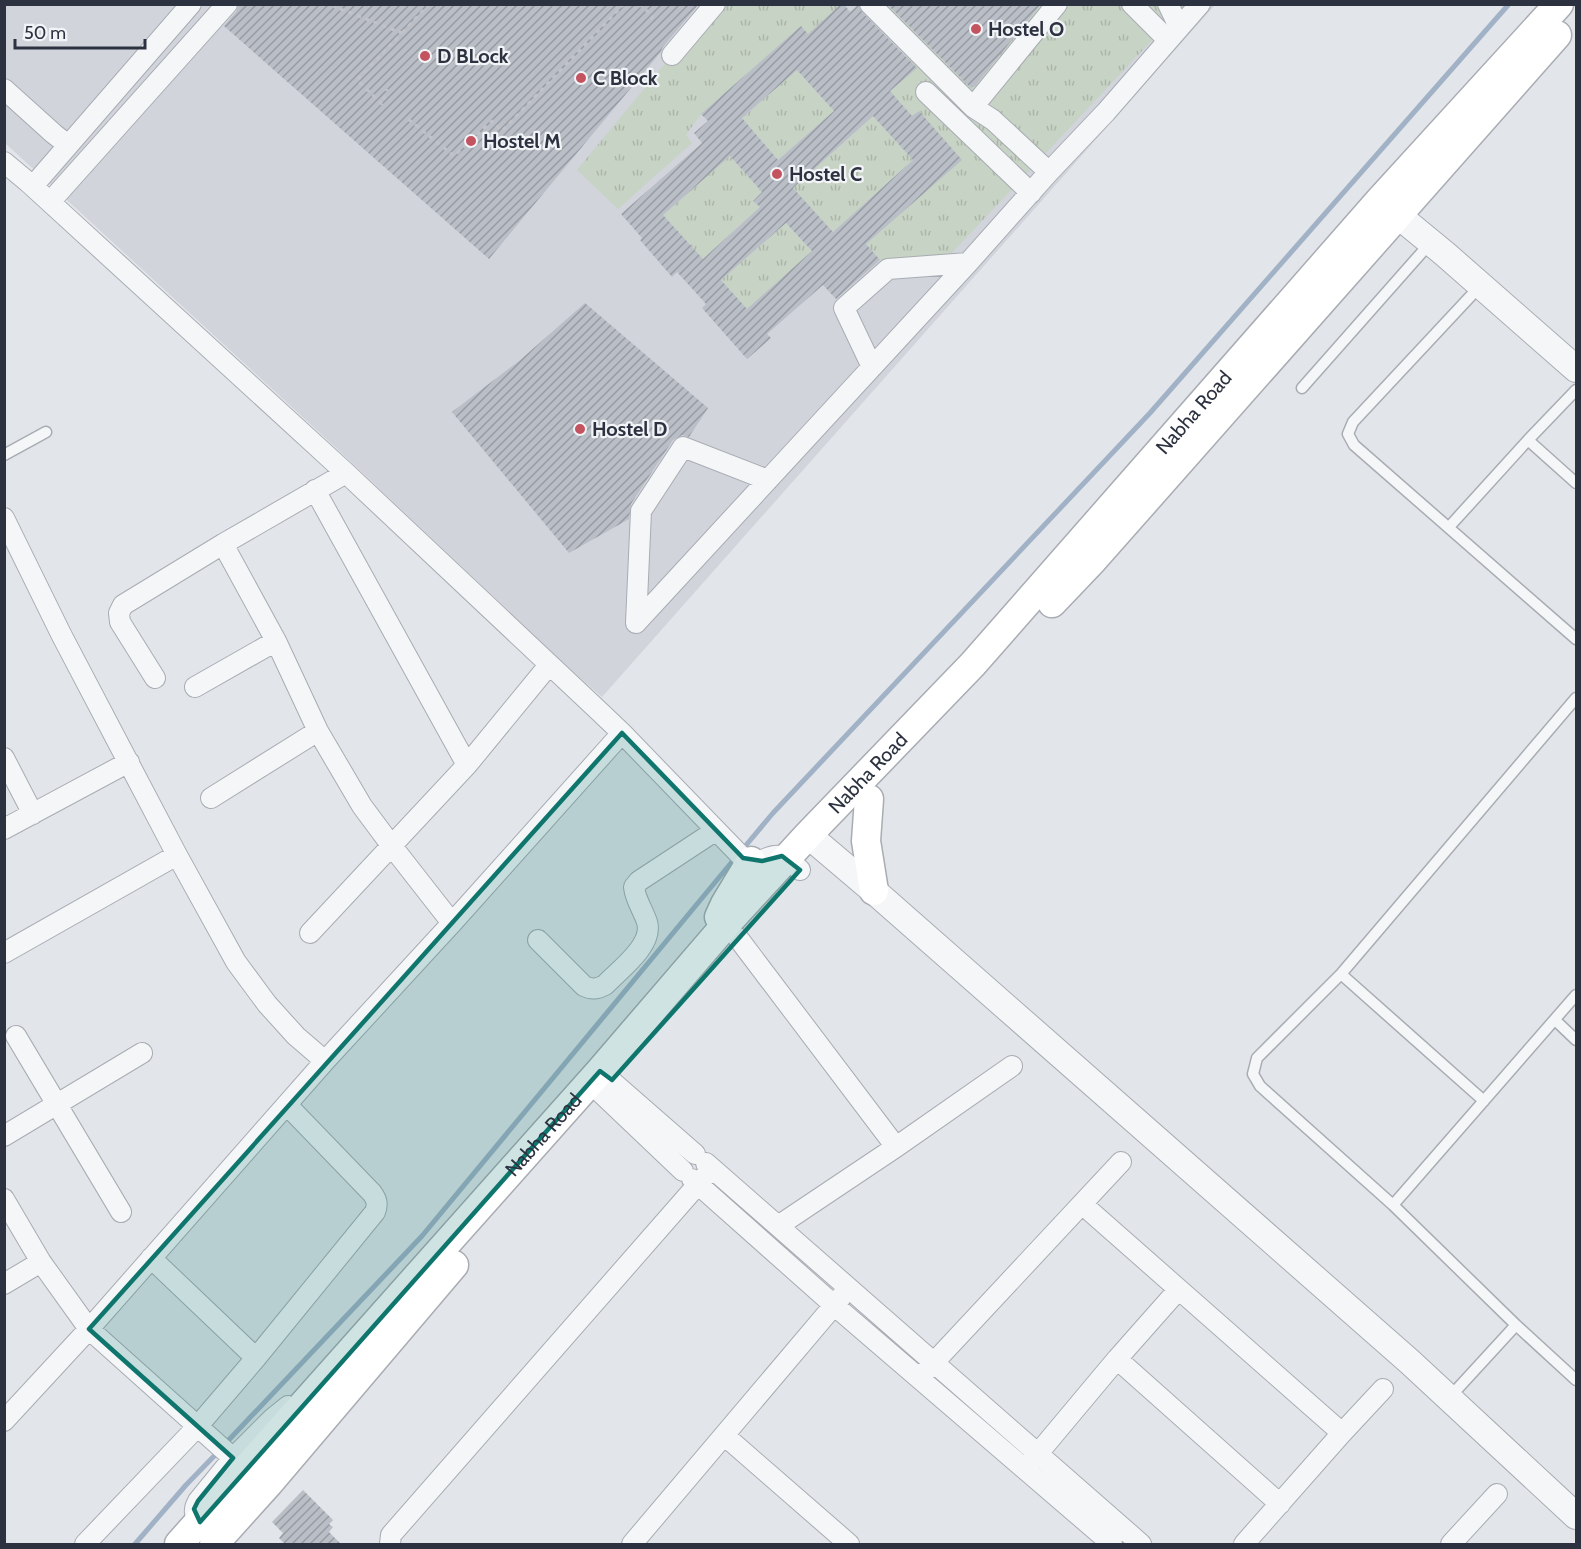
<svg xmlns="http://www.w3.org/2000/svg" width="1581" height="1549" viewBox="0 0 1581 1549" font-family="Cabin,sans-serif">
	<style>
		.built { fill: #d1d4db }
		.grass { fill: url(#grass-tufts) }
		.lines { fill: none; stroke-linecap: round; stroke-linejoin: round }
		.stream { stroke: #a1b1c6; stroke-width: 5 }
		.building { fill: url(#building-hatch); fill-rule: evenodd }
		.service-casing { stroke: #a8acb3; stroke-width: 13 }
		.minor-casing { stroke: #a8acb3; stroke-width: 22 }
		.tertiary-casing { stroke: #a8acb3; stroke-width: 28 }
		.secondary-casing { stroke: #a8acb3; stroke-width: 31 }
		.path { stroke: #c1c3c8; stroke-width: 3; stroke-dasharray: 4.5 4.5; stroke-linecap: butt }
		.service { stroke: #f5f6f8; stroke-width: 10 }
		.minor { stroke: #f5f6f8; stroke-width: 20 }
		.tertiary { stroke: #f5f6f8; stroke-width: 26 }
		.secondary { stroke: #fff; stroke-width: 28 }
		.marked { fill: #0f766e; fill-opacity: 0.2; stroke: #0f766e; stroke-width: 4.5; stroke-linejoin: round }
		.poi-dot { fill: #c3535f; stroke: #f2f4f7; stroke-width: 2 }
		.labels { text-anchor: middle; stroke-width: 4.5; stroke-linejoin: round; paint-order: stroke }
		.poi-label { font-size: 20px; font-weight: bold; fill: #2c3240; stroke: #f2f4f7; text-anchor: start }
		.street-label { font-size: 20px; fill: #2c3240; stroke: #f2f4f7 }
	</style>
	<defs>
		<pattern id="grass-tufts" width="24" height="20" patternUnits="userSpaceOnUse" patternTransform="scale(1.5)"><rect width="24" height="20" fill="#c7d3c4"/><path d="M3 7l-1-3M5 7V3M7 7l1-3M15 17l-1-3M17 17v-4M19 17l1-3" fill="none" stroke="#abb6a9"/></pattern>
		<pattern id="building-hatch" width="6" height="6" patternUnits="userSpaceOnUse" patternTransform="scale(1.5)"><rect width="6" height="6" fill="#babec6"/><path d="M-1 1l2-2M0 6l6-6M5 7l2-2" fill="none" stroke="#979ba2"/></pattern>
	</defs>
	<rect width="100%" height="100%" fill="#e2e5e9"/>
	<path class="built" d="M4,5h1211l-613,692 -24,-21 -245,-231 -328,-302z"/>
	<path class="grass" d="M720,5h121l-26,37 -15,-15 -99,87 -15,21 6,8 -74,66 -41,-39 95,-115z
		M863,5h322l-235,250 -67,8 -17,-19 95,-84 -42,-49 -7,5 -22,-25 21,-18 -9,-10 7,-7z
		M797,70l37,41 -56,49 -36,-42z
		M873,116l40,44 -80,72 -40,-44z
		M730,156l32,36 -9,8 7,7 -57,52 -40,-44z
		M786,223l26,28 -65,58 -26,-29z"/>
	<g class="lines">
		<path class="stream" d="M742,850l31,-37 377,-400 359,-409
			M224,1445l198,-209 314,-379
			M135,1544l51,-59 32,-33"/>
	</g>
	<path class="building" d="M239,4h460l-36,43 -3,6 -171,206 -265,-233 12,-14z
		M841,4h3l6,8 8,-7 4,7 55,56 -27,23 22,25 7,-5 43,49 -96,84 14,16 -44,39 -13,-14 -56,49 4,4 -24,21 -45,-51 4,-4 -29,-32 -5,5 -32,-37 2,-2 -21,-24 81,-71 -8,-10 14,-12 -7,-7 100,-88 7,8zM797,70l37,41 -56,49 -36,-42zM873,116l40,44 -80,72 -40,-44zM730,156l32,36 -9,9 7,6 -57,52 -40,-44zM786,223l26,28 -65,58 -26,-29z
		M887,4h154l-66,82 -4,2z
		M585,303l123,105 -19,29 -7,-2 -9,5 -42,64 -2,15 -60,34 -117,-141 67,-51z
		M303,1490l30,30 -4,4 4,3 -4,5 13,13h-56l-7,-7 4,-5 -11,-11z"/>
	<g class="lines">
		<g class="service-casing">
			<path id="service" d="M1481,285l-128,137 -5,12 6,11 222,194
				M1302,388l129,-146
				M1528,440l48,43
				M4,455l42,-23
				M1449,527l79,-87 48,-50
				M1576,698l-235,276 -84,84 -4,16 7,12 133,119 123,120 60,55
				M1341,974l143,127
				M1555,1020l21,20
				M1393,1205l183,-210
				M1449,1398l67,-73"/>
		</g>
		<g class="minor-casing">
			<path id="minor" d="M870,4l103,103 20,13 56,52
				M1132,4l36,36
				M1168,4l11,23
				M672,55l43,-51
				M4,89l50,45 14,11
				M926,92l105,101
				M973,107l84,-103
				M4,162l24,20 318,291 254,239 22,21 121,125c20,9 22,-4 37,-2 7,1 14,9 20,14
				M33,186l158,-182
				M50,202l177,-198
				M872,367l-28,-59 44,-39 80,-6
				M315,490l152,275
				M4,518l58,118 115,219 59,107 31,42 29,32 29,25
				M223,544l53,97 42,90 44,75 29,39 61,78
				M636,623l332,-360 81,-91 57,-60 94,-108
				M636,623l5,-112 42,-64 85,33
				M155,678l-35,-56 -1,-9 4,-8 100,-61 123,-71
				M195,687l81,-46
				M4,758l29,56
				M211,798l107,-67
				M4,829l125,-67
				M310,933l157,-168 82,-100
				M738,938l158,209
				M538,940l46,46c8,4 13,3 21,-1 14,-15 49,-40 42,-63 -4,-12 -12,-23 -13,-35l5,-6 76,-50
				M4,953l173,-98
				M16,1036l105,176
				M600,1071l95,83
				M588,1084l12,8 83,79
				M4,1136l138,-83
				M706,1163l435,381
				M692,1179l143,127 277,238
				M4,1199l37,63 48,67 144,129 -35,43c-5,9 -4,13 2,21
				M1082,1204l260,229
				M778,1226l118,-79 116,-81
				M151,1258l105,100
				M4,1284l37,-22
				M1117,1359l163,145
				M925,1372l196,-210
				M4,1421l85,-92 236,-268 127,-138 170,-190
				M725,1436l124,108
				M233,1458l40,-40 15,-12
				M1030,1463l87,-104 61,-69
				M85,1544l112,-117 59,-69 119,-146c3,-8 2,-12 -3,-19l-85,-88
				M390,1544l1,-9 315,-360
				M632,1544l209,-247
				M1244,1544l98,-111 41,-44
				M1451,1544l46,-50"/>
		</g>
		<g class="tertiary-casing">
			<path id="tertiary" d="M1383,203l62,51 131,115
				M808,835l66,56 536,471 166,154"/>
		</g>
		<g class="secondary-casing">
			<g id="secondary">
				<path d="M1052,603l41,-43 464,-525"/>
				<path d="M869,799l-3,42 8,50"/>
				<path d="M719,917l6,-13 26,-43"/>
				<path id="s1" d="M179,1544l421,-473 129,-150 79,-86 165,-171 407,-464 179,-196"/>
				<path d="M214,1544l55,-61 185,-218"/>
			</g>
		</g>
		<path class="path" d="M337,4l-2,3 67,26 -45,47 25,24 5,-15
			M639,4l14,12 -5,8
			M402,33l27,-29
			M408,119l46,37 38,-35 10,10 122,-127"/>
		<use href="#service" class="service"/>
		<use href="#minor" class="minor"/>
		<use href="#tertiary" class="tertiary"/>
		<use href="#secondary" class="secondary"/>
	</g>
	<path class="marked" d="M622,733l121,125 19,3 20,-5 18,14 -188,210 -12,-9 -400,451 -6,-13 4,-8 35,-43 -144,-129z"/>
	<g class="poi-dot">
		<circle cx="976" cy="29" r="6"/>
		<circle cx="425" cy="56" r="6"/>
		<circle cx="581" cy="78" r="6"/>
		<circle cx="471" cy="141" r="6"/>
		<circle cx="777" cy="174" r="6"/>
		<circle cx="580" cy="429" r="6"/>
	</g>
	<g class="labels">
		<g class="poi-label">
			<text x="988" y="36">Hostel O</text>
			<text x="437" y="63">D BLock</text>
			<text x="593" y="85">C Block</text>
			<text x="483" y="148">Hostel M</text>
			<text x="789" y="181">Hostel C</text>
			<text x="592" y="436">Hostel D</text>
		</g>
		<g class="street-label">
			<text dy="7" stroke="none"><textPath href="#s1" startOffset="1520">Nabha Road</textPath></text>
			<text dy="7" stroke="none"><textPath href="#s1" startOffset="1034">Nabha Road</textPath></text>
			<text dy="7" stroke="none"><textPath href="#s1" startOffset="548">Nabha Road</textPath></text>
		</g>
	</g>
	<rect width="1581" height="1549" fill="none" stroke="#2c3240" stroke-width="12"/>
	<path d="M15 39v9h130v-9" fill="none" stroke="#2c3240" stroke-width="3"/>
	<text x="24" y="39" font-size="18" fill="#2c3240" stroke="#f2f4f7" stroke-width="4.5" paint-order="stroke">50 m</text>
</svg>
